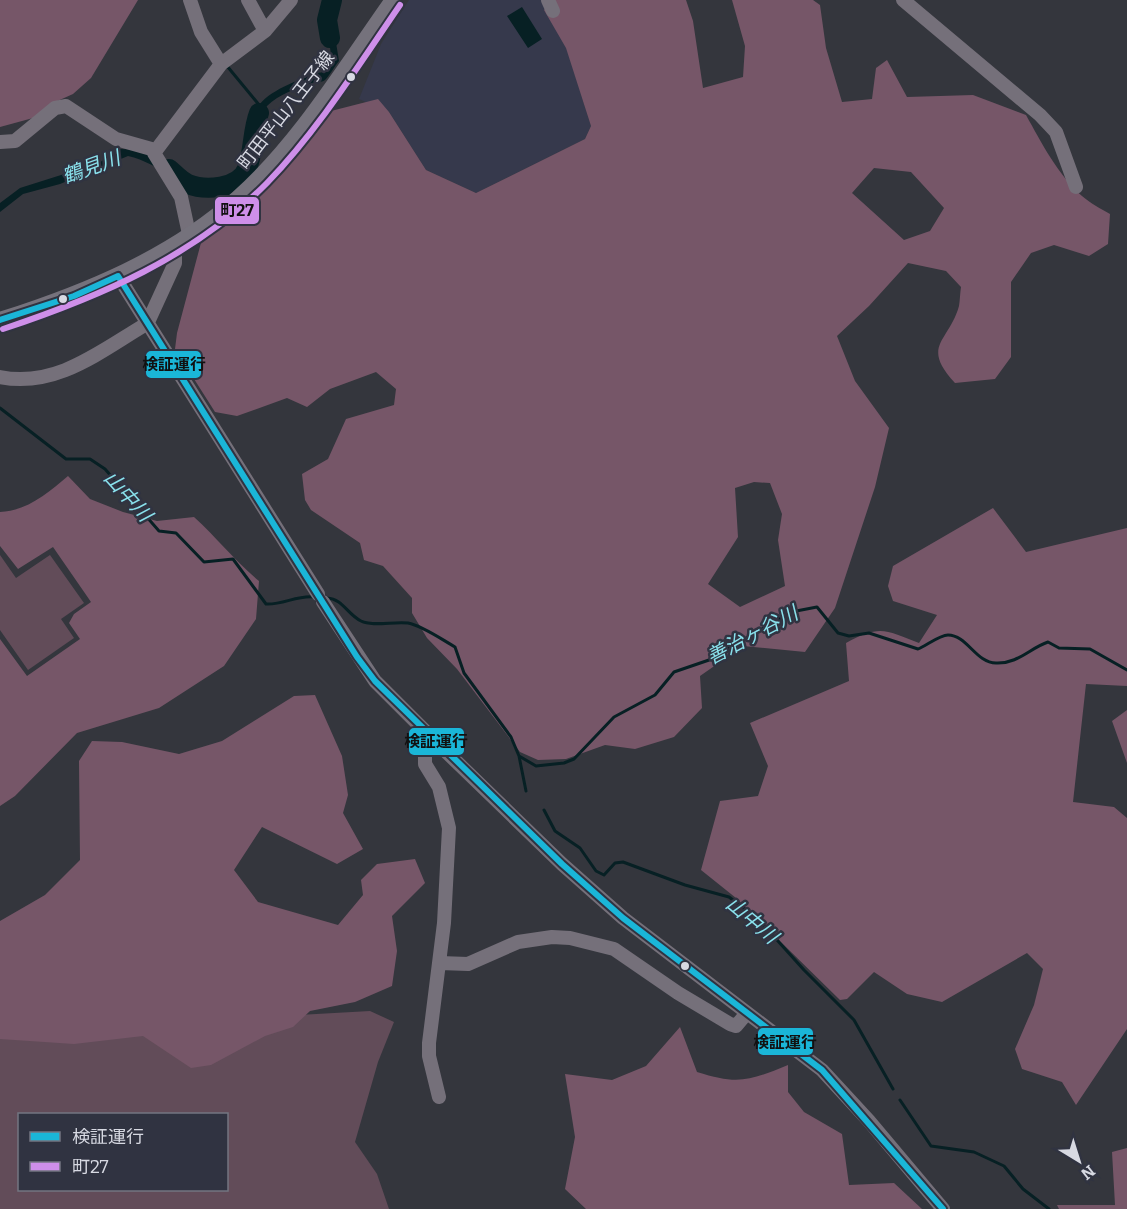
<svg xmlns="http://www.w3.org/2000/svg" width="1127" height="1209" viewBox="0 0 1127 1209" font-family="Bitter,'Noto Sans JP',serif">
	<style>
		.built { fill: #36394c }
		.green { fill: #624c59; fill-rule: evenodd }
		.forest { fill: #765668; fill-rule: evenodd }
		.water { fill: #072024 }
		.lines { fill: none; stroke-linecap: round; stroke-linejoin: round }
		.stream { stroke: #072024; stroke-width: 3 }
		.river { stroke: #072024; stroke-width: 20 }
		.minor { stroke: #75707a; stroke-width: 14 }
		.major { stroke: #75727c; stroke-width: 16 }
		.bus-1-casing { stroke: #303341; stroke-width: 10 }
		.bus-2-casing { stroke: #303341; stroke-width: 10 }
		.bus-1 { stroke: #1ab6d8; stroke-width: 6 }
		.bus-2 { stroke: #ce8fe9; stroke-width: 6 }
		.bus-dot { fill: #d7d9e2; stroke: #303341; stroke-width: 2 }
		.labels { text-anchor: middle; stroke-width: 5; stroke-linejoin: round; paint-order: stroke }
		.street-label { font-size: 18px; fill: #d7d9e2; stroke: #303341 }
		.water-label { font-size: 20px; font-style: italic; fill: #8ae2ed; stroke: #303341 }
		.line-badge { stroke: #303341; stroke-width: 2 }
		.pale-badge-label { font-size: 16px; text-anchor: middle; font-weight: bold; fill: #111 }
	</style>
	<rect width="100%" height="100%" fill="#34363d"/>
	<path class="built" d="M409,0h135l21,43 26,83 -6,13 -109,54 -50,-23 -37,-58 -30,-13 22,-55z"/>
	<path class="green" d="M0,555l16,23 34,-23 34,48 -23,16 13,19 -46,32 -28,-40z
		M370,1011l24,11 -16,40 -23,80 22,32 12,35h-389v-177zM20,1114h206v76h-206z"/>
	<path class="forest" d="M0,0h138l-47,78 -18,16 -20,9 -20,15 -33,9z
		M553,0h133l7,21 10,67 40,-11 2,-31 -13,-46h81l7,5 6,43 16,54 30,-3 4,-31 11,-8 20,37 66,-2 53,20c15,27 32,60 56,81 8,7 19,13 28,18l-2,30 -19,12 -35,-11 -23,8 -20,29v75l-16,22 -40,4c-35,-38 -6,-41 4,-77 1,-6 1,-13 2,-19l-15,-16 -38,-8 -39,43 -32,30 18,45 34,47 -14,59 -40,121 -30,44 -62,-6 -43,30 2,32 -28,29 -39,12 -30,-4 -39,14 -28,1 -18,-8 -63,-83 -30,-31 -15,-25v-15l-29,-32 -19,-6 -4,-17 -49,-33 -6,-10 -3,-26 26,-15 18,-40 48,-14 2,-16 -20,-17 -46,17 -23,18 -20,-9 -50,18 -22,-4 -40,-63 2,-16 25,-94 66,-54 63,-74 47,-12 11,13 37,58 50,23 109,-54 6,-13 -25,-78 -22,-38zM874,168l37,4 33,36 -14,23 -26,9 -52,-47zM754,482l16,1 12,31 -4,26 7,46 -45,21 -32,-23 30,-47 -3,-49z
		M68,476l22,23 33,13 34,9 37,-4c23,21 41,44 65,64l-3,38 -32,47 -65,42 -82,25 -62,63 -15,10v-167l27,37 53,-37 -11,-16 5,-9 17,-12 -38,-55 -35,22 -18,-23v-34c27,-1 48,-19 68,-36z
		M993,508l33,44 101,-24v158l-41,-2 -13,118 41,5 13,11v211l-51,76 -14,-23 -40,-13 -7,-20 19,-44 9,-36 -16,-16 -85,49 -35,-8 -33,-22 -27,27 -7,1 -104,-102 -35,-28 19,-69 38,-5 10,-30 -18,-43 99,-42 -3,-38c34,-19 40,-13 73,0l18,-28 -44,-14 -5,-15 5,-20z
		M315,695l27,61 6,39 -5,18 20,36 -26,15 -75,-37 -28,43 24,32 80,23 25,-30 -2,-15 16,-16 38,-5 10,24 -33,33 5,35 -5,35 -37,16 -45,9 -17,16 -28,9 -54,29 -20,3 -48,-32 -69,8 -74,-5v-118l45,-26 35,-35 -1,-99 13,-20 30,1 57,12 43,-13 72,-45z
		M1127,710v53l-15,-42z
		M680,1027l17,45c41,13 52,9 91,-7v27l16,20 38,22 7,51 45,-2 28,26h-336l-21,-20 10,-52 -10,-63 47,6 34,-14z
		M1127,1148v61h-68l-2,-4h58l-3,-53z"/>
	<path class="water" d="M332,0h4l-4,18 7,43c-5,6 -9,14 -14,19 -4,3 -8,1 -13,3 -14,4 -34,12 -45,23 -21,20 -11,81 -43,87 -36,6 -61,-30 -96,-37l-68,28 -37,10 -23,18v-9l20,-15 79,-25 20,-14c22,0 41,8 58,23 11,8 17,16 31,18 44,4 34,-58 49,-82 11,-18 41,-27 59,-35l9,-1 7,-11 -6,-40z
		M522,7l20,32 -14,9 -21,-32z"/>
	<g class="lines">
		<path class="stream" d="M227,66l33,40
			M0,408l66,51h24l15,10 54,62 17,2 28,29 29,-3 33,45c17,1 31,-9 48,-7
			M327,598c16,1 20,16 34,23 12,6 33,0 47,2 15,3 33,16 47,24l9,26 47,64 8,19 7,35
			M519,756l17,10 28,-3 10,-4 40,-42 41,-22 19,-23 35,-12 82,-48 26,-5 21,26 11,3 20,-3 49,16c9,-4 22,-14 30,-14 19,0 28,28 48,28 22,1 34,-15 52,-21l11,6 31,1 37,21
			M544,810l11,21 25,17 16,23 8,4 11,-12 8,-1 62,23 44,12 30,23 45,50 50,50 39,69
			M900,1100l31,46 43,6 30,14 19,23 26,20"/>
		<path class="river" d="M330,38l-3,-18 5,-20
			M169,169c6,5 12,12 19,15 17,7 51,5 59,-15 7,-18 5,-38 12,-56"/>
		<path class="minor" d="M190,0l11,32 20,32
			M248,0l17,31
			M548,0l5,11
			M903,0l137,115 16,17 20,55
			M0,142l15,-1 40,-33 11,-2 50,33 39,11
			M189,234l-8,-37 -27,-44 67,-89 44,-33 26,-31
			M118,276l200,318
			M0,377c55,11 98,-24 143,-51l5,-4 27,-59v-8l-5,-8
			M323,602l52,79 57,57 130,126 61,54 199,152 47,51 74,88
			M432,738l-7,16v10l14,23 10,41 -5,95 -15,120v13l10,41
			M440,963l28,1 50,-22 34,-5 18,1 44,11 64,44 52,31 6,2 11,-13"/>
		<path class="major" d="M0,320c85,-27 171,-62 238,-122 61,-54 108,-132 155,-198"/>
		<g class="bus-1-casing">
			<path id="bus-1" d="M0,320l74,-24 44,-20 239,381 18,24 187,183 61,54 199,152 121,139"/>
		</g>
		<g class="bus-2-casing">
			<path id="bus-2" d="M3,329c96,-32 191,-72 264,-146 51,-53 91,-117 133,-178"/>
		</g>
		<use href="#bus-1" class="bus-1"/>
		<use href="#bus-2" class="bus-2"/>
	</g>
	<g class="bus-dot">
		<circle cx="351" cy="77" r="5"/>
		<circle cx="63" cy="299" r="5"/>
		<circle cx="685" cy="966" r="5"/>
	</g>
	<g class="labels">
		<g class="street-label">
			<text transform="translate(286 110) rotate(-52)" y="6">町田平山八王子線</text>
		</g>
		<g class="water-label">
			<text transform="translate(91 167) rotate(-20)" y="7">鶴見川</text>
			<text transform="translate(128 496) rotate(48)" y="7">山中川</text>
			<text transform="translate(752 635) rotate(-28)" y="7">善治ヶ谷川</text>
			<text transform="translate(752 920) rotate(40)" y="7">山中川</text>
		</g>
	</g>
	<g class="line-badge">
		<rect x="214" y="196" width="46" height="29" rx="6" fill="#ce8fe9"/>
		<rect x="145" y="350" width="57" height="29" rx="6" fill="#1ab6d8"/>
		<rect x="408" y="727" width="57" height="29" rx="6" fill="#1ab6d8"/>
		<rect x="757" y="1027" width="57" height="29" rx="6" fill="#1ab6d8"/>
	</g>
	<g class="pale-badge-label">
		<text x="237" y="216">町27</text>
		<text x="174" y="370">検証運行</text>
		<text x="436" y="747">検証運行</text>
		<text x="785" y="1048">検証運行</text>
	</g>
	<rect x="18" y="1113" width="210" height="78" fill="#303341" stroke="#737581" stroke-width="1.5"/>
	<rect x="30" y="1132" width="30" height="9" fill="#1ab6d8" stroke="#737581" stroke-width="1.5"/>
	<text x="72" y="1143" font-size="18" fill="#d7d9e2">検証運行</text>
	<rect x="30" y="1162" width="30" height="9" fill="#ce8fe9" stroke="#737581" stroke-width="1.5"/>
	<text x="72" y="1173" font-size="18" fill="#d7d9e2">町27</text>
	<g transform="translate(1079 1161) rotate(142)" stroke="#303341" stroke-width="4.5" paint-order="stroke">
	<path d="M0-4.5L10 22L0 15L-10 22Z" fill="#d7d9e2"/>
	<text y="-9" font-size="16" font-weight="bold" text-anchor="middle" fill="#d7d9e2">N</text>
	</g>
</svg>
